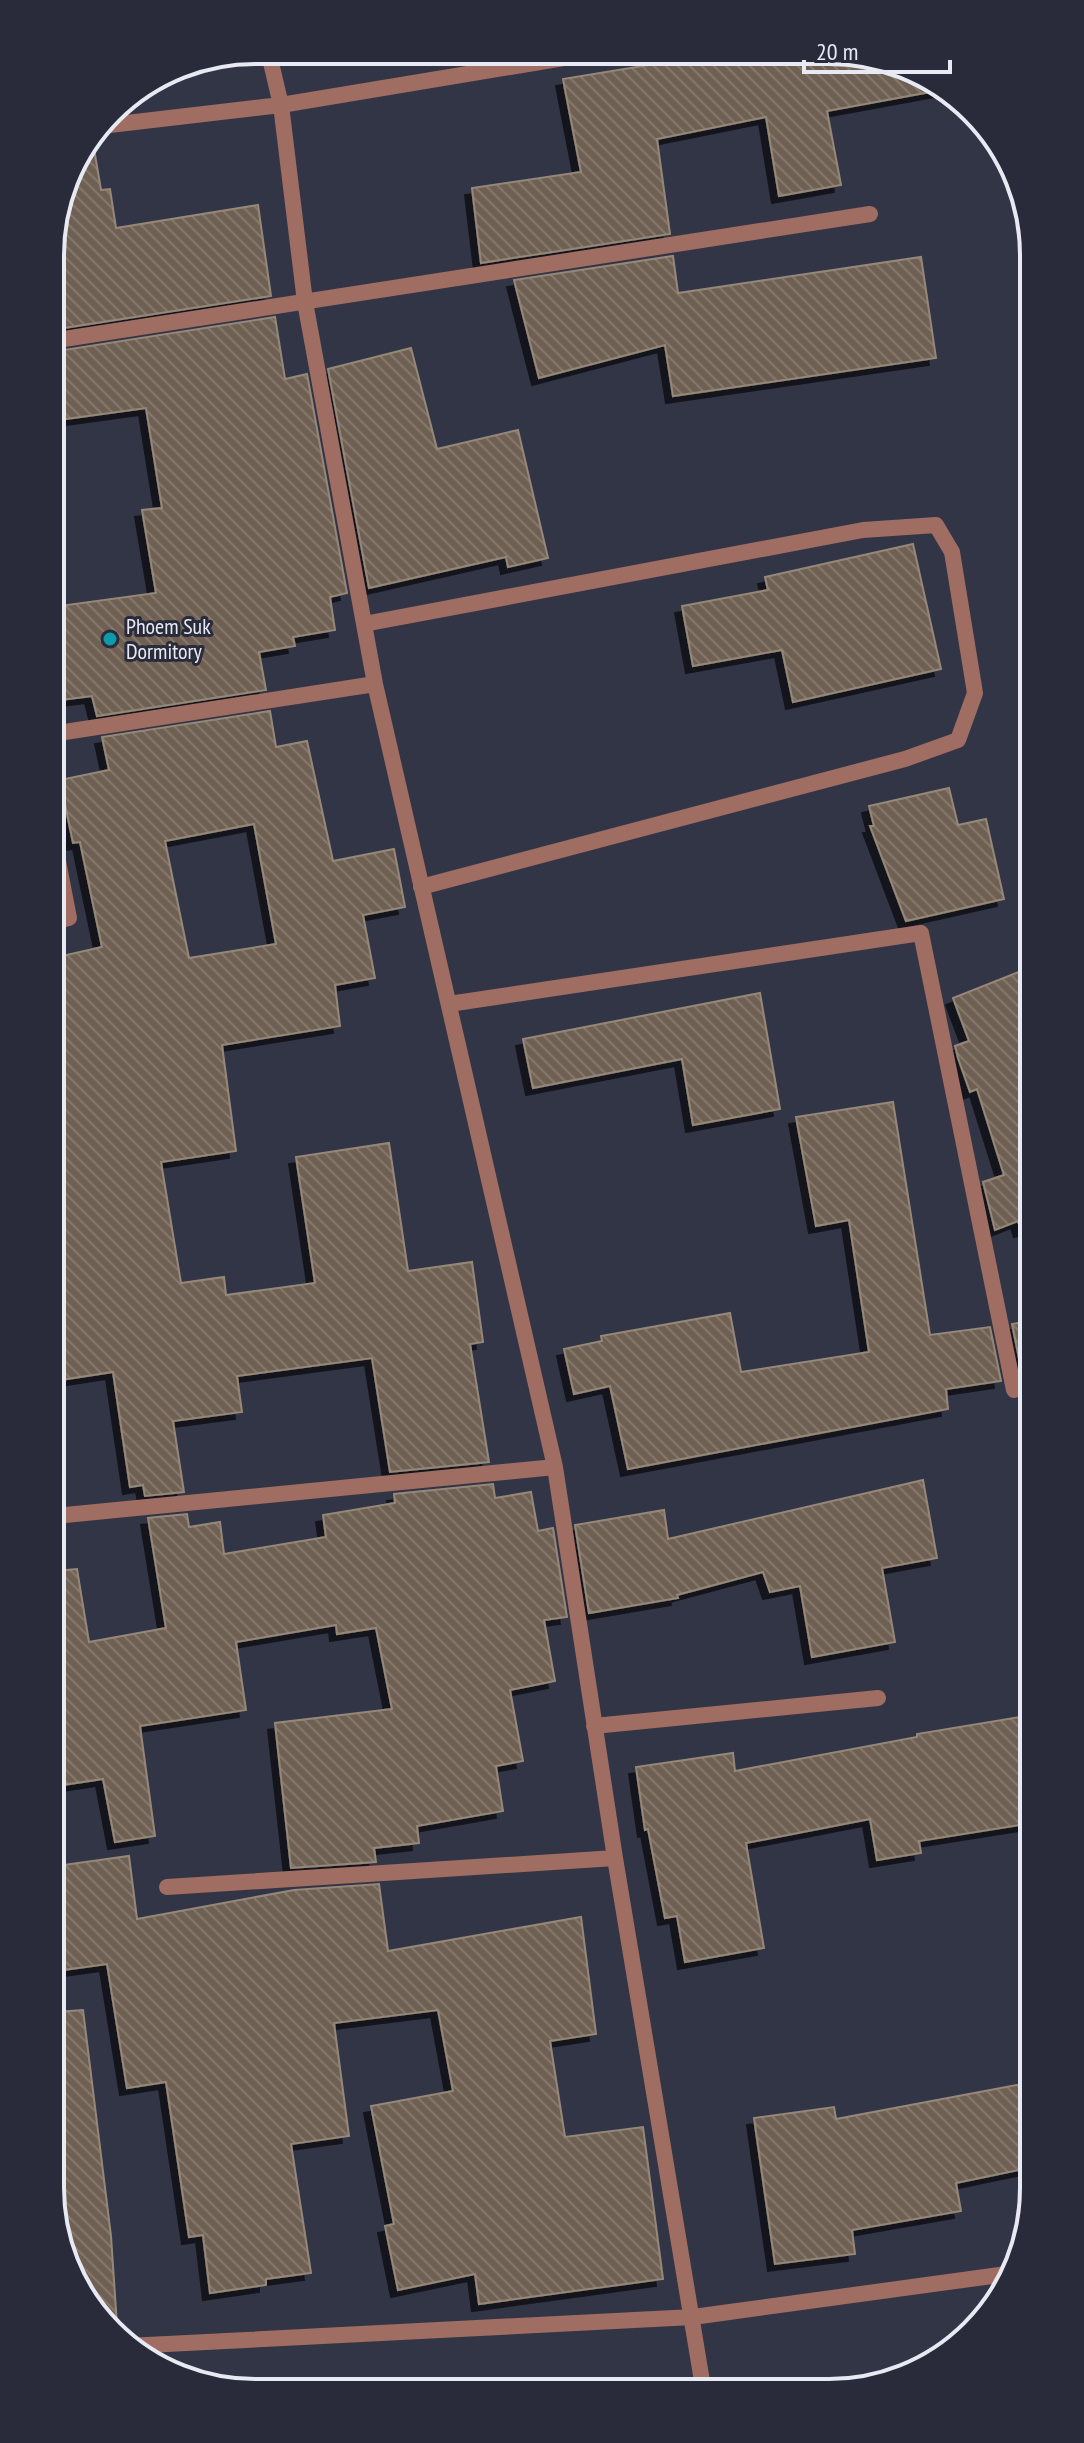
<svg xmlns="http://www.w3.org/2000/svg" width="1084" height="2443" viewBox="0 0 1084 2443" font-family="'PT Sans Narrow',sans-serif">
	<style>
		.building { fill: url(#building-back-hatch); stroke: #968879; stroke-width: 2; fill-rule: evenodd; filter: url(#shadow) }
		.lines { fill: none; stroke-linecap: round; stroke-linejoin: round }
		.street { stroke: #9f6d62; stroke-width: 16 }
		.culture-dot { fill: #0f9aa8; stroke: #292b3a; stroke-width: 3 }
		.labels { text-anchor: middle; stroke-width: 6; stroke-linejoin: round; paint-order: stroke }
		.poi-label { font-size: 22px; fill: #e7e9f3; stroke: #292b3a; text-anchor: start }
		.rim { fill: none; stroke: #e7e9f3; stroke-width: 4 }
	</style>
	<defs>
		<pattern id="building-back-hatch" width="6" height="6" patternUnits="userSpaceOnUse" patternTransform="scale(2)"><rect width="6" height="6" fill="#6f6153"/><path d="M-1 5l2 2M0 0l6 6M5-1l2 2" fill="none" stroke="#84786c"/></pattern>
		<filter id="shadow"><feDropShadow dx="-7" dy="7" stdDeviation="0" flood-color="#0009"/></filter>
	</defs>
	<rect width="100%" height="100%" fill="#323545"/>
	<path class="building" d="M722,53l146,1 73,36 -114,21 14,74 -62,11 -13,-79 -109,22 13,95 -189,29 -9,-75 109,-16 -18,-93z
		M92,137l9,53 9,-1 6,39 142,-23 13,91 -220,34 -1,-86 16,-3 -6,-36 11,-41z
		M673,256l5,37 243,-36 15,101 -263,38 -8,-51 -126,33 -25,-98z
		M275,317l10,62 22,-5 40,219 -17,4 5,33 -42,7 2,9 -36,6 7,38 -169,26 -5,-20 -40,5v-94l104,-14 -14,-83 20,-2 -16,-100 -95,13v-69z
		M411,348l26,101 81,-19 30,128 -40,9 -2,-10 -137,31 -41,-219z
		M913,544l28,125 -148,33 -11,-52 -89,16 -11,-60 86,-16 -3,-13z
		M270,711l6,36 31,-6 26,120 61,-12 11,58 -42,8 12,63 -40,7 5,41 -118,19 14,106 -75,11 20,121 43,-6 2,18 89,-12 -19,-126 93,-14 19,128 64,-9 11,80 -13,2 19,118 -99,10 -18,-114 -135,18 5,36 -69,9 11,71 -39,4 -2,-11 -13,2 -17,-115 -59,9 -1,-423 49,-11 -22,-105 -7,1 -13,-63 49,-10 -7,-33zM254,824l22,120 -87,14 -24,-117z
		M949,788l9,37 28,-6 18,80 -98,22 -36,-95h4l-5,-20z
		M1029,968l1,260 -9,2 -3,-9 -23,9 -12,-48 21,-7 -27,-86 -7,3 -12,-34 -3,-12 14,-5 -16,-43z
		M760,993l20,116 -87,16 -11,-66 -149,29 -10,-49z
		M893,1102l37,233 60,-8 11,54 -55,8 2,20 -320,60 -18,-83 -36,8 -10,-45 38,-8 -1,-5 129,-23 11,59 128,-20 -20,-132 -33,6 -20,-109z
		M1031,1321v56l-8,1 -11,-54z
		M923,1480l14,78 -55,10 13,74 -83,15 -12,-71 -30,6 -7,-20 -86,23 1,3 -89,15 -14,-88 89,-15 4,29z
		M493,1484l2,14 36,-6 7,39 15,-3 14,89 -23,3 11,61 -45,9 13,71 -27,5 7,45 -86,15 2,17 -45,5 2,14 -85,6 -16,-145 117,-14 -16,-81 -39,6 -1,-9 -100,17 10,68 -106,16 15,110 -40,6 -12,-63 -47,7 -1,-215 22,-2 12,73 77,-14 -18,-110 39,-4 2,13 31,-5 4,32 102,-17 -3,-22 72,-12 -1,-9z
		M1032,1715v108l-113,18 2,12 -44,7 -7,-41 -124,24 18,105 -79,14 -8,-46 -12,2 -17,-89 -3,1 -9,-63 97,-14 2,18 182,-34v-3z
		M129,1856l8,63 157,-29 85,-6 9,67 193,-34 15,117 -46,7 15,96 78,-10 20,152 -184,25 -4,-30 -77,16 -13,-64 9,-2 -23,-118 82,-15 -15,-81 -104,13 15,113 -58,8 20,129 -45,6v6l-56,8 -7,-58 -14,2 -23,-155 -39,6 -20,-124 -51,7v-105z
		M83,2010l28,226 7,104 -61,-99 -1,-229z
		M1033,2082v85l-77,16 5,28 -109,19 3,24 -80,10 -21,-146 80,-11 2,12z"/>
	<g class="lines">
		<path class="street" d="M268,50l13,55 24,197 70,382 180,783 60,391 88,529
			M101,126l180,-21 319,-53
			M51,341l819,-127
			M364,624l499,-94 73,-5 16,27 23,141 -17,47 -53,19 -484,128
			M52,734l323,-50
			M52,830l17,88 -16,4
			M449,1004l472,-71 93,457
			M55,1516l500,-49
			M594,1726l284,-28
			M167,1887l448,-29
			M127,2346l566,-29 321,-44"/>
	</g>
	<circle class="culture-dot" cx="110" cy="639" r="8"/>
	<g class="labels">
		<g class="poi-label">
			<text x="126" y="634">Phoem Suk<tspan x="126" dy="25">Dormitory</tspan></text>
		</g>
	</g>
	<path d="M0 0H1084V2443H0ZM255 64H829A191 191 0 0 1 1020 255V2188A191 191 0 0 1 829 2379H255A191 191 0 0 1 64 2188V255A191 191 0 0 1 255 64Z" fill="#292b3a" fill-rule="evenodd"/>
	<path class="rim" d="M255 64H829A191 191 0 0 1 1020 255V2188A191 191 0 0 1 829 2379H255A191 191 0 0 1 64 2188V255A191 191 0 0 1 255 64Z"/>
	<path d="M804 60v12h146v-12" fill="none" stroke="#e7e9f3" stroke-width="4"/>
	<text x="816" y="60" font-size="24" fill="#e7e9f3" stroke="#292b3a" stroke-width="6" paint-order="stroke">20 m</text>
</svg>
